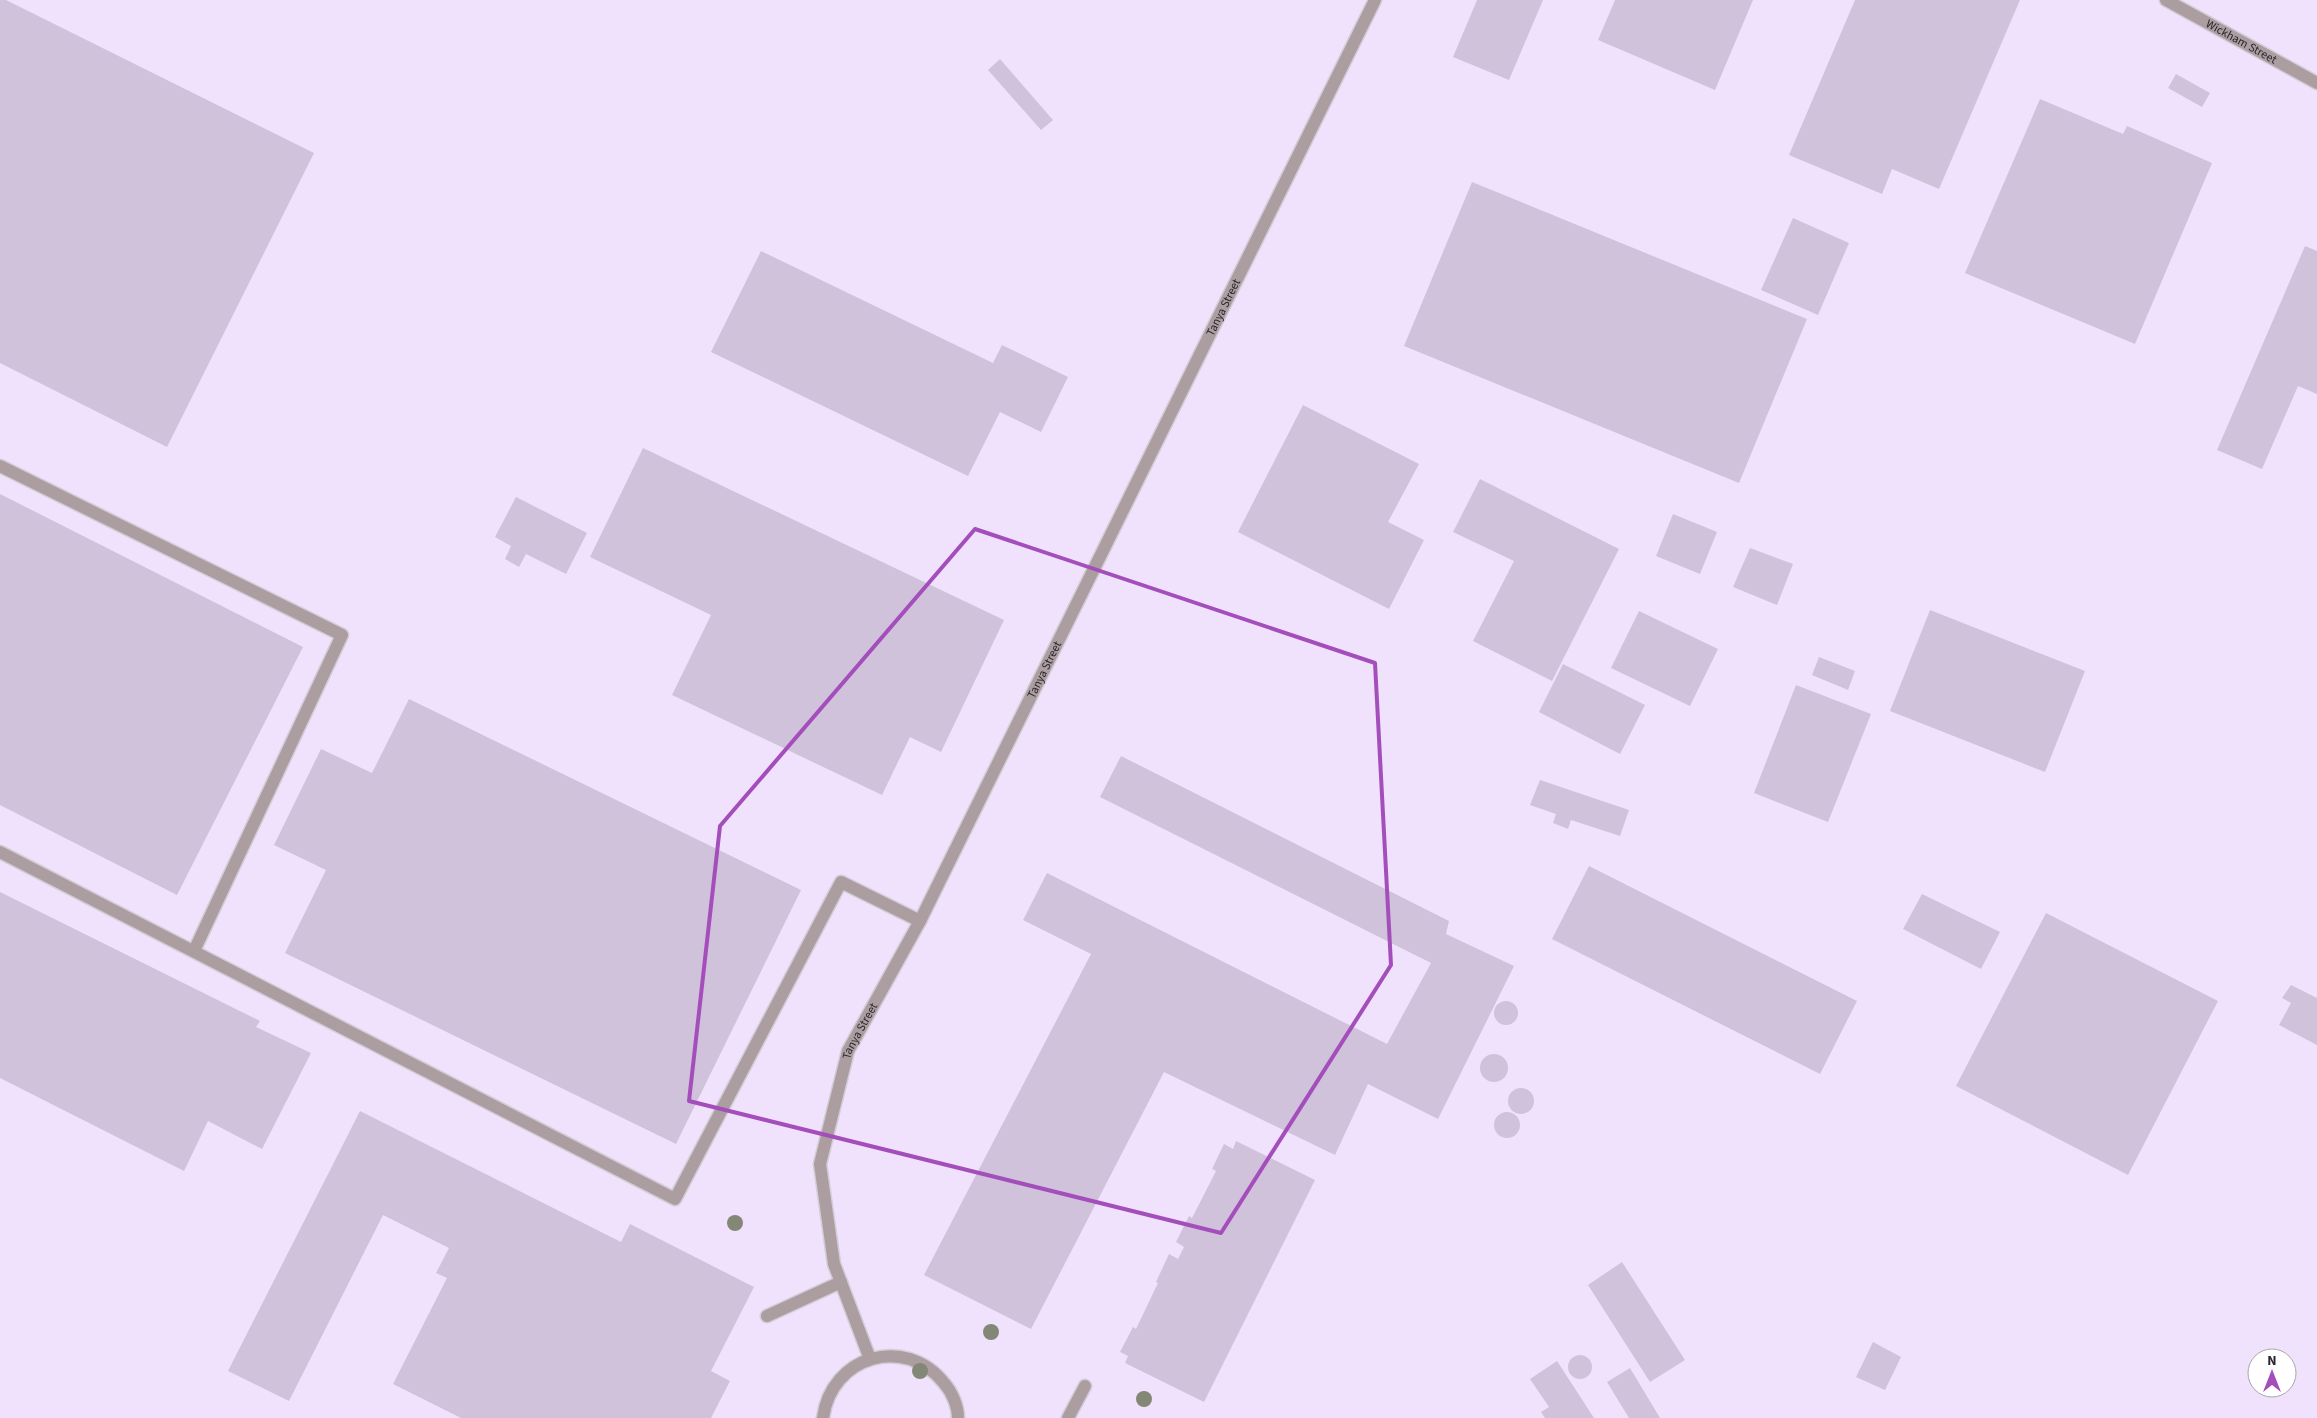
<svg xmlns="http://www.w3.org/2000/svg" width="2317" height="1418" viewBox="0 0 2317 1418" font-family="'Source Sans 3',sans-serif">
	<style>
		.built { fill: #f0e2fc; fill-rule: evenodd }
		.building { fill: #d0c2db }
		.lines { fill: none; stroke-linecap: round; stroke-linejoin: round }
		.service-casing { stroke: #d2cdd7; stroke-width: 15 }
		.minor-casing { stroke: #d2cdd7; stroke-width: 15 }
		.tertiary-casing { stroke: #d2cdd7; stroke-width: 15 }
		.service { stroke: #ac9ea0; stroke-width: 12 }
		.minor { stroke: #ac9ea0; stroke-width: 12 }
		.tertiary { stroke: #ac9ea0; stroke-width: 12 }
		.tree { fill: #838776 }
		.marked { fill: none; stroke: #a44ebb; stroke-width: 4; stroke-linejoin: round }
		.labels { text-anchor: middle; stroke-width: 4; stroke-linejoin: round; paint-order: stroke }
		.street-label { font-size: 12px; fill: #29242d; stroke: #fff }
	</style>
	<rect width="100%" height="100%" fill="#f7f2fc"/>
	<path class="built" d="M0,0h2317v1418h-2317zM2257,1358h30v30h-30z"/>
	<path class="building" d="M0,0h6l308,153 -147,294 -167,-84z
		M1477,0h66l-34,80 -56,-23z
		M1615,0h138l-38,90 -117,-50z
		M1855,0h165l-81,189 -47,-20 -10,25 -93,-39z
		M1000,59l53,61 -12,10 -53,-60z
		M2176,74l34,19 -8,14 -34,-19z
		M2040,99l83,35 4,-8 85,37 -77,181 -170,-71z
		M1472,182l335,137 -68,164 -335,-137z
		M1793,218l56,25 -31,72 -57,-25z
		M2305,246l12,5v143l-19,-8 -36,83 -45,-19z
		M761,251l232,112 9,-18 66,32 -27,55 -41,-20 -32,64 -257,-124z
		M1303,405l116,59 -31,58 36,18 -35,69 -151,-77z
		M643,448l361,172 -63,132 -31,-15 -28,58 -210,-100 39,-80 -121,-58z
		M1480,479l139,70 -67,132 -79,-40 41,-80 -61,-29z
		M0,494l303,153 -126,248 -177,-90z
		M516,497l71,36 -21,41 -40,-20 -7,13 -14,-8 6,-13 -16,-9z
		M1673,514l44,18 -17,42 -44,-18z
		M1750,548l43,16 -16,41 -44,-18z
		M1930,610l155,61 -40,101 -155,-61z
		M1639,611l79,38 -28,57 -79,-38z
		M1819,657l36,14 -7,19 -36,-15z
		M1563,664l82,41 -25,49 -81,-42z
		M1796,685l75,29 -43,108 -74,-29z
		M409,699l392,191 -125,254 -391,-191 41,-83 -52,-25 47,-96 51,24z
		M1121,756l328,165 -3,13 68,32 -76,153 -70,-35 -33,71 -171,-83 -133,257 -107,-54 167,-321 -68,-34 24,-47 340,171 44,-81 -331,-166z
		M1540,780l89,30 -9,26 -49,-16 -3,9 -15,-6 3,-9 -26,-9z
		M1589,866l268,135 -37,73 -268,-135z
		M0,892l260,129 -4,6 55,26 -49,96 -54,-28 -24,50 -184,-93z
		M1922,894l78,38 -19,37 -78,-40z
		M2046,913l172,88 -90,174 -172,-89z
		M2291,985l26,13v47l-38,-20 12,-22 -9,-5z
		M1494 1013a12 12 0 1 1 24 0a12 12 0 1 1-24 0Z
		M1480 1068a14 14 0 1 1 28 0a14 14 0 1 1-28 0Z
		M1508 1101a13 13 0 1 1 26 0a13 13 0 1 1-26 0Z
		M360,1111l261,131 9,-18 124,63 -43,84 19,10 -19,37h-250l-68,-34 54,-106 -11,-5 13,-25 -66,-33 -94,186 -61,-30z
		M1494 1125a13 13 0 1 1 26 0a13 13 0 1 1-26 0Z
		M1236,1141l79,39 -111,222 -79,-39 3,-7 -8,-4 13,-25 3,2 22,-46 -2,-1 13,-28 9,5 6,-12 -8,-5 13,-26 3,2 24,-47 -4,-2 12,-25 9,5z
		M1622,1262l63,98 -35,22 -62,-97z
		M1873,1342l28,15 -16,33 -29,-13z
		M1568 1367a12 12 0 1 1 24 0a12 12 0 1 1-24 0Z
		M1557,1361l37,57h-49l-4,-6 8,-5 -19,-28z
		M1630,1368l30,50h-31l-22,-36z"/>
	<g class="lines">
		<g class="service-casing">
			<path id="service" d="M0,466l342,169 -148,316
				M0,852l675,347 166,-317 79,39
				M767,1316l74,-34
				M1068,1418l17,-32"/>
		</g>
		<g class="minor-casing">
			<g id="minor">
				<path id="s1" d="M870,1359l-36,-95 -14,-100 28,-113 72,-130 455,-921"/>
				<path d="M823,1418c8,-62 82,-84 121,-35 8,9 14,23 14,35"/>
			</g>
		</g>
		<g class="tertiary-casing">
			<g id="tertiary">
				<path id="s2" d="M2166,0l151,83"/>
			</g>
		</g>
		<use href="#service" class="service"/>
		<use href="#minor" class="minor"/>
		<use href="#tertiary" class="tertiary"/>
	</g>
	<g class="tree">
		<circle cx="735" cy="1223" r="8"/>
		<circle cx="991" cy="1332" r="8"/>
		<circle cx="920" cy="1371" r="8"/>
		<circle cx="1144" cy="1399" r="8"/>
	</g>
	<path class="marked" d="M975,529l400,134 16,302 -170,268 -532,-132 31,-275z"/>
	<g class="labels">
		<g class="street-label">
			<text dy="4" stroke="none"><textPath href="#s2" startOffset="86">Wickham Street</textPath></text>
			<text dy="4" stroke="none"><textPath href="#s1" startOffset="1152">Tanya Street</textPath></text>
			<text dy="4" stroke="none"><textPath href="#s1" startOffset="748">Tanya Street</textPath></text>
			<text dy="4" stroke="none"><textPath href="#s1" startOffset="342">Tanya Street</textPath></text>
		</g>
	</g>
	<g transform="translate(2272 1373)"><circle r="24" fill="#ffffff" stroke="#a9a7ab"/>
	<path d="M0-4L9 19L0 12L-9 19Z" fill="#a44ebb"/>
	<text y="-8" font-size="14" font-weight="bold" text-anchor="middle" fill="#29242d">N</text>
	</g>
</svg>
